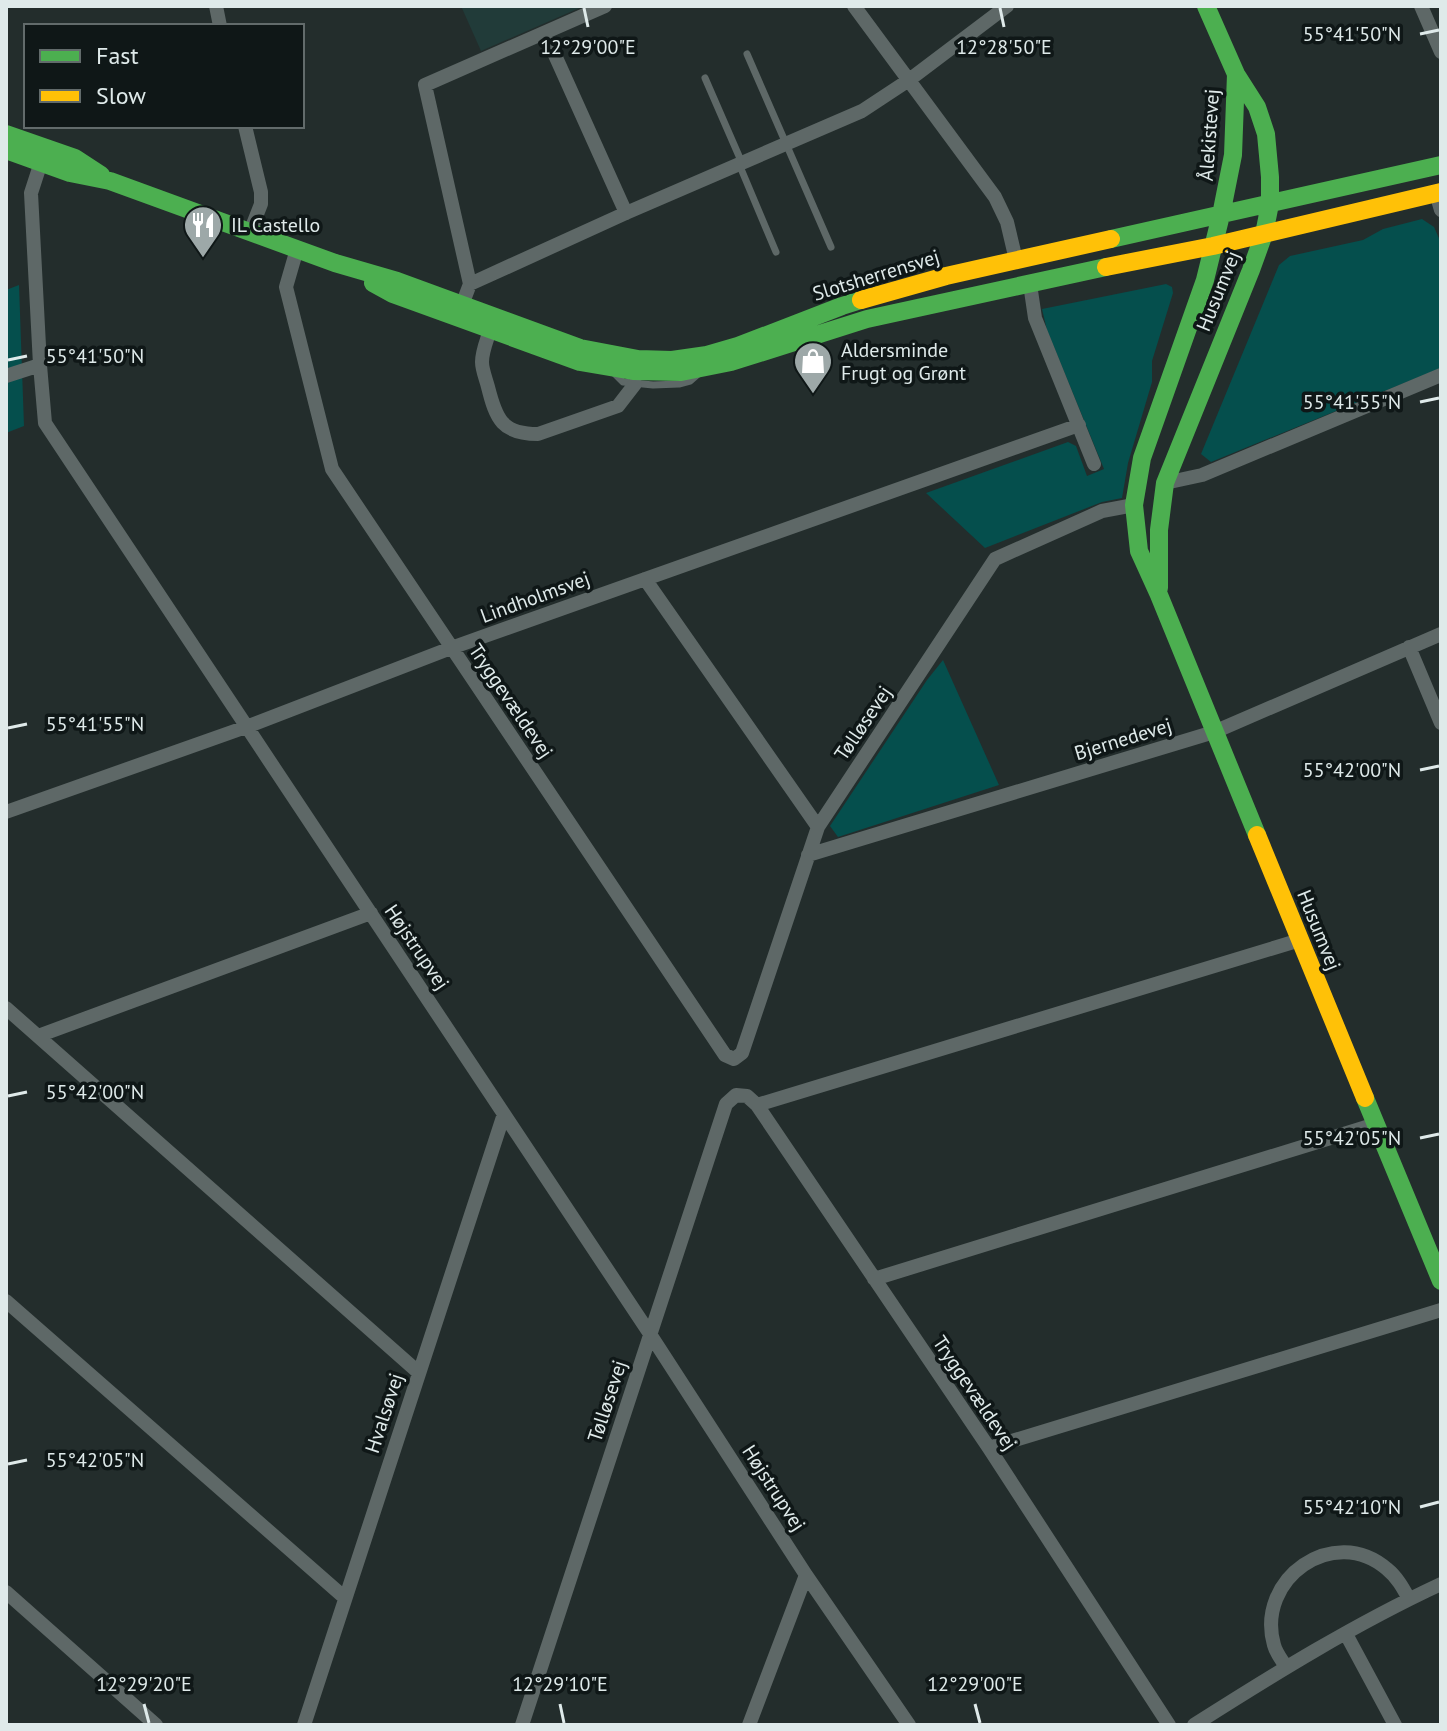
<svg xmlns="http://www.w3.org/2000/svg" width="1447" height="1731" viewBox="0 0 1447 1731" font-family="'PT Sans',sans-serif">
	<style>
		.built { fill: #213b39 }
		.green { fill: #054f4d }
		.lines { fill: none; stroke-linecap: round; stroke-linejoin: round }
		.lane { stroke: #5e6867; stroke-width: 7 }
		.street { stroke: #5e6867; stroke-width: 14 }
		.fast { stroke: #4caf50; stroke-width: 18 }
		.slow { stroke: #ffc107; stroke-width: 18 }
		.ticks { fill: none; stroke: #dfeaea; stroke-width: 3 }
		.labels { text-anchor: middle; stroke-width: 7; stroke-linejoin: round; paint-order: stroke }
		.street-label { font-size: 20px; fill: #dfeaea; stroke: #0f1717 }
		.poi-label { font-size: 20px; fill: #dfeaea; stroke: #0f1717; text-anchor: start }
		.ticks-label { font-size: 20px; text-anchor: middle; fill: #dfeaea; stroke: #0f1717; stroke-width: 7; stroke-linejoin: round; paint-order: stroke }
	</style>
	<rect width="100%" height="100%" fill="#232d2c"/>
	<path class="built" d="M461,6h123l-103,45z"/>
	<path class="green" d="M1422,219l12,8 7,16v125l-230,94 -10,-8 78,-189 11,-9 73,-16 20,-11z
		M1166,284l6,3 1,6 -21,68v21l-24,81 -6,35 -20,4 -117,46 -59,-55 142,-51 8,4 11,30 17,-7 -57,-139 -5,-21z
		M19,285l5,141 -18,7v-143z
		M943,660l56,125 -161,52 -8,-11 97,-146z"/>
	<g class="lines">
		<path class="lane" d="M747,54l84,193
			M705,78l37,85
			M739,164l37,88
			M614,373l9,9 30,3 26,-1 11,-3 8,-7"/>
		<path class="street" d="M216,6l4,20
			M854,6l141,191 12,25 9,38
			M1421,6l20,46
			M545,33l81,180
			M245,126l16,66v12l-11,28
			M43,156l-12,37 9,172 5,58 605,911 156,241 103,150
			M1436,193l5,17
			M297,249l-11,38 46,182 393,586 9,4 8,-6 76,-226 177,-268 107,-48 32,-6
			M470,284l156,-71 236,-102 47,-31 98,-74
			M1030,284l5,34 59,146
			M462,305l8,-21 -45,-199 180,-79
			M490,330c-3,10 -8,21 -8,32 0,8 4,17 6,25 8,32 14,47 50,47l80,-28 17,-22
			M6,376l34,-11
			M1165,483l37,-8 239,-100
			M645,579l173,248
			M1409,647l32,76
			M6,812l240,-85 205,-79 628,-223
			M808,855l406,-123 227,-98
			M6,1008l412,364
			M38,1036l333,-123
			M757,1105l543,-165
			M874,1279l502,-155
			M6,1301l339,297
			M989,1448l452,-138
			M6,1592l150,133
			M1346,1634l49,91
			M1286,1667c-4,-7 -10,-14 -12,-22 -19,-66 60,-122 113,-76 10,8 16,19 22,30
			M304,1725l200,-611
			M522,1725l204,-621 10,-9 11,1 10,9 232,343 180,277
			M749,1725l57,-150
			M1194,1725c80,-51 161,-101 247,-141"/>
		<path class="fast" d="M1236,74l-3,81 -12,60 -16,65 -63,178 -8,47 5,46 20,44 98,240
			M6,134l69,24 26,17
			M6,150l64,23 40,8 225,82 62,18 183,67 58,11 34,1 35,-5 31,-9 104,-40 19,-6
			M1111,239l330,-74
			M373,283l20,11 187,68 53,9 48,1 50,-10 136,-43 239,-52
			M1159,588v-58l6,-47 86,-213 13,-36 6,-30v-27l-4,-43 -9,-27 -21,-33 -30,-68
			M1365,1098l76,183"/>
		<path class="slow" d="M1106,267l107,-21 228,-54
			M861,300l85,-24 165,-37
			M1257,835l108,263"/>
	</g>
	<path class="ticks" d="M584,8l4,19M1000,8l4,19M1420,34l19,-4M8,360l19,-4M1420,402l19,-4M8,728l19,-4M1420,770l19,-4M8,1096l19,-4M1420,1138l19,-4M8,1464l19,-4M1420,1507l19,-5M144,1704l5,19M560,1704l4,19M975,1704l5,19"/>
	<defs>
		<g id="restaurant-pin" transform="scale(2)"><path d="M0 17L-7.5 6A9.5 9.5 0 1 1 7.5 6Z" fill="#9da8a8" stroke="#0f1717"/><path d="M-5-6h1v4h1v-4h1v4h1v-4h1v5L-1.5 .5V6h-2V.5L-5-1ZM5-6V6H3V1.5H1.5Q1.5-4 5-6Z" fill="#fff"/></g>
		<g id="shop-pin" transform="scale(2)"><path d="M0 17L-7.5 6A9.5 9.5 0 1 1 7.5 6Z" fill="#9da8a8" stroke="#0f1717"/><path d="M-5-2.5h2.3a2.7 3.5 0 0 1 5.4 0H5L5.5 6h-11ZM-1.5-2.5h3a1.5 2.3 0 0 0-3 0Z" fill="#fff"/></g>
	</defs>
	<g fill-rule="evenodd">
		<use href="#restaurant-pin" x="203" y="225"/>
		<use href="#shop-pin" x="813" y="361"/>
	</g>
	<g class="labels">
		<g class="street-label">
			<text transform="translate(1209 135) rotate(-86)" y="7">Ålekistevej</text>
			<text transform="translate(876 275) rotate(-17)" y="7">Slotsherrensvej</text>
			<text transform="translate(1218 291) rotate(-68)" y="7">Husumvej</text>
			<text transform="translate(535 597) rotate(-20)" y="7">Lindholmsvej</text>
			<text transform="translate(511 701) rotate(56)" y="7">Tryggevældevej</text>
			<text transform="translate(863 723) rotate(-56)" y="7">Tølløsevej</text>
			<text transform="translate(1123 739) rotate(-17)" y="7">Bjernedevej</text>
			<text transform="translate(1319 930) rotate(68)" y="7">Husumvej</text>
			<text transform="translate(417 947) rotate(56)" y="7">Højstrupvej</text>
			<text transform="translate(975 1393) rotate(56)" y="7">Tryggevældevej</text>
			<text transform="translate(607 1401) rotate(-72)" y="7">Tølløsevej</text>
			<text transform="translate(384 1413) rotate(-72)" y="7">Hvalsøvej</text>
			<text transform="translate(774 1488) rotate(57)" y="7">Højstrupvej</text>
		</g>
		<g class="poi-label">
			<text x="231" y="232">IL Castello</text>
			<text x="841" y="357">Aldersminde<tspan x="841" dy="23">Frugt og Grønt</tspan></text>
		</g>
	</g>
	<g class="ticks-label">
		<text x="1352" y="41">55°41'50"N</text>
		<text x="588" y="54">12°29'00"E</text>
		<text x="1004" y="54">12°28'50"E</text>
		<text x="95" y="363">55°41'50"N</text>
		<text x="1352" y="409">55°41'55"N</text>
		<text x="95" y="731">55°41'55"N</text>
		<text x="1352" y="777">55°42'00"N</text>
		<text x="95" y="1099">55°42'00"N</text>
		<text x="1352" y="1145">55°42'05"N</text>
		<text x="95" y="1467">55°42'05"N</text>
		<text x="1352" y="1514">55°42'10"N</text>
		<text x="144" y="1691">12°29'20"E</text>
		<text x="560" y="1691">12°29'10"E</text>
		<text x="975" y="1691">12°29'00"E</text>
	</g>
	<rect width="1447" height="1731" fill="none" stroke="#dfeaea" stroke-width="16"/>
	<rect x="24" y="24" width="280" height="104" fill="#0f1717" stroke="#626b6b" stroke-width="2"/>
	<rect x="40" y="50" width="40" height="12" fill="#4caf50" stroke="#626b6b" stroke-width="2"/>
	<text x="96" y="64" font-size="24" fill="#dfeaea">Fast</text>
	<rect x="40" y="90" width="40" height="12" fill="#ffc107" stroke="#626b6b" stroke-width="2"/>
	<text x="96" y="104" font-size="24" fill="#dfeaea">Slow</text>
</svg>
